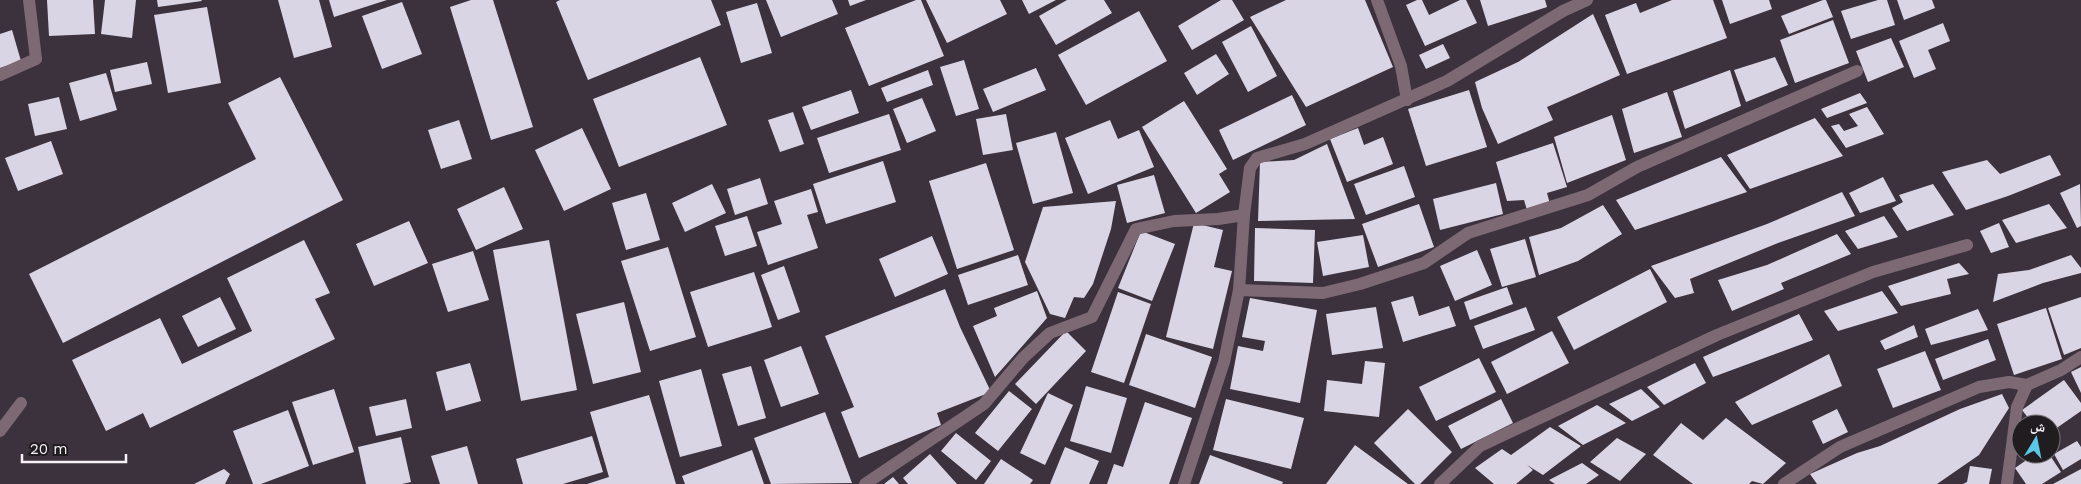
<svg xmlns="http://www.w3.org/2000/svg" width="2081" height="484" viewBox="0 0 2081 484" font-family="'Work Sans','Noto Naskh Arabic',sans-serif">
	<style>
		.building { fill: #dad5e5 }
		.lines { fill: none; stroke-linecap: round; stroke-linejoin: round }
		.street { stroke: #7c6974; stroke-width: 12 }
	</style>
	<rect width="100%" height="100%" fill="#3c323d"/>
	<path class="building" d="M47,0h46l2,34 -46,2z
		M105,0h31l-4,38 -31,-4z
		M157,0h44l1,1 -44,6z
		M278,0h41l13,47 -38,11z
		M329,0h58l-53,17z
		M471,0h22l40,127 -42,13 -41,-133z
		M560,0h151l10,25 -133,55 -32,-78z
		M766,0h66l6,14 -57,23z
		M848,0h18l-16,6z
		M916,0h5l23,56 -75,30 -24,-58z
		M926,0h74l7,14 -60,29z
		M1022,0h34l-27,14z
		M1067,0h37l8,13 -56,32 -17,-29z
		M1221,0h11l12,20 -52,30 -14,-24z
		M1286,0h79l28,67 -87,40 -56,-90z
		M1417,0h5l7,15 31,-15h6l11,23 -52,23 -19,-41z
		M1480,0h65l2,7 -59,19z
		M1672,0h41l14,38 -100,36 -22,-59 31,-12 4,10z
		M1722,0h47l3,9 -42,15z
		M1823,0h3l7,17 -44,17 -8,-18z
		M1878,0h9l8,25 -44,14 -10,-28z
		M1897,0h35l3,8 -31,12z
		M402,2l20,52 -40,15 -20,-53z
		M757,3l15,50 -31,10 -15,-51z
		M207,7l14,76 -53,10 -14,-78z
		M1139,11l28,50 -81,44 -28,-50z
		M1593,14l27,61 -73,32 6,13 -55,24 -16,-36 -7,-26 43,-20z
		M1833,20l16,43 -54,20 -15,-43z
		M1943,23l7,18 -22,9 8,19 -22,9 -15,-37z
		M1251,26l26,50 -29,16 -26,-50z
		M12,30l9,31 -21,7v-34z
		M1891,38l13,29 -36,15 -12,-31z
		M1443,44l7,14 -24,11 -7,-14z
		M1216,54l13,20 -32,21 -13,-22z
		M700,57l27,68 -108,42 -26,-68z
		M1775,57l13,28 -42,17 -12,-32z
		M964,60l15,49 -23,7 -16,-49z
		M147,62l5,22 -37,8 -5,-22z
		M1036,68l10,22 -53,22 -10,-23z
		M928,70l5,15 -46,17 -6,-14z
		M1730,70l11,36 -56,23 -12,-38z
		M106,73l11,37 -37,11 -11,-38z
		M280,77l63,123 -280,143 -34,-69 227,-115 -28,-56z
		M851,90l8,23 -48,17 -9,-23z
		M1469,90l18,57 -61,19 -18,-57z
		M1667,92l15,45 -48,16 -12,-44z
		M1860,93l7,10 -40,15 -6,-9z
		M1292,95l14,30 -73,35 -14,-30z
		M59,97l8,32 -32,7 -7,-32z
		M922,98l14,33 -29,12 -14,-34z
		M1184,101l43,68 -8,5 11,18 -34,21 -54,-86z
		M1867,107l17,27 -38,14 -15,-22 8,-2 5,7 14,-5 -9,-12z
		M793,112l11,32 -24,8 -12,-32z
		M889,114l12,36 -72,23 -12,-35z
		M1006,114l7,36 -30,5 -7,-36z
		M1612,115l14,45 -59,23 -13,-46z
		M1815,118l28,38 -93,33 -23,-34z
		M459,120l13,39 -31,10 -13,-39z
		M1110,120l8,19 21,-9 15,37 -66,27 -23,-56z
		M582,128l29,61 -47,22 -29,-61z
		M1358,128l6,17 19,-8 10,27 -46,18 -17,-43z
		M1056,132l17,61 -40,11 -17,-61z
		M51,141l12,33 -45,17 -13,-33z
		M1553,143l14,44 -20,6 3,11 -23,6 -3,-10 -17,1 -11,-39z
		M1327,144l28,75 -97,2 2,-59 34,-2z
		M2050,155l11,20 -53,21 -42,14 -24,-38 45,-12 13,14z
		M1721,157l26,35 -112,38 -19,-30z
		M883,161l13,41 -70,22 -13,-40z
		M986,163l28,87 -57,19 -28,-88z
		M1404,166l11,31 -49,18 -12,-31z
		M1154,175l11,38 -38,10 -10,-38z
		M1883,177l13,24 -36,12 -11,-20z
		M760,178l8,26 -33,11 -8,-26z
		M1496,183l7,31 -63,16 -7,-31z
		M712,184l14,29 -41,19 -13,-29z
		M1933,184l21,31 -47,16 -15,-23 11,-6 -4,-7z
		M2080,184l1,42 -4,2 -17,-35z
		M504,187l19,42 -47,21 -19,-41z
		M811,189l7,23 -11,3 11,33 -50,17 -11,-33 25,-8 -8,-23z
		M1842,192l13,24 -77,27 -88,36 4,14 -19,5 -24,-32 116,-42z
		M646,193l14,47 -34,10 -14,-47z
		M1116,201l-5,28 -18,55 -9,14 -10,-1 -9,21 -15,-4 -25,-52 18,-55z
		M1419,204l15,43 -56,20 -16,-43z
		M2049,204l18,24 -51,15 -14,-23z
		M1603,205l19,29 -44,27 -39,14 -10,-38 32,-9z
		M747,216l10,30 -32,10 -10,-30z
		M1884,216l14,21 -40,12 -13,-18z
		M409,221l19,42 -54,23 -18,-42z
		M1194,223l29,7 -9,37 18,4 -19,78 -47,-12z
		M1999,223l10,24 -18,6 -11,-22z
		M1255,228l60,2 -2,53 -59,-2z
		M1141,231l34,13 -23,57 -34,-13z
		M1837,234l14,20 -70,29 3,6 -52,22 -14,-31 49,-15z
		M1363,235l6,32 -46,9 -6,-34z
		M932,236l16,38 -53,23 -16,-38z
		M1525,239l11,38 -34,10 -12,-38z
		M304,240l26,53 -15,6 20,40 -185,89 -7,-15 -37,18 -34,-71 88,-42 22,46 70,-33 -25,-53z
		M549,240l28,150 -56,11 -28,-151z
		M668,247l28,90 -46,14 -29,-90z
		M1477,250l15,35 -37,16 -15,-35z
		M473,251l16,49 -41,12 -16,-48z
		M1018,255l10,30 -60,20 -10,-30z
		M2071,255l10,13v5l-38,10 -50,19 5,-28 31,-4z
		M1959,263l10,11 -22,5 4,15 -50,12 -13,-20z
		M784,266l16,46 -22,8 -17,-45z
		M1650,269l17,33 -93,48 -17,-33z
		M754,272l18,55 -64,20 -18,-55z
		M1507,287l6,17 -43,16 -6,-18z
		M945,289l15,38 31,65 -54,21 4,12 -82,33 -18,-46 13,-5 -29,-71z
		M1037,291l10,27 -52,59 -22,-51 24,-10 -3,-8z
		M1882,291l16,22 -60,18 -14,-20z
		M1118,292l33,12 -27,79 -33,-11z
		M1413,296l6,20 30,-10 7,20 -53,16 -12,-40z
		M220,297l16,32 -38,18 -16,-31z
		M2081,297v51l-17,7 -16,-47z
		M1250,298l67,12 -17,93 -70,-14 8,-43 25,5 2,-10 -23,-4z
		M624,302l17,70 -48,12 -17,-70z
		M1376,307l7,41 -51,7 -6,-41z
		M1526,307l9,23 -52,19 -9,-23z
		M2046,308l16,51 -48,16 -17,-51z
		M1978,309l10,21 -57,15 -6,-16z
		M1799,314l14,26 -100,37 -10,-20z
		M1914,325l4,12 -33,13 -5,-9z
		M1066,331l20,20 -50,53 -21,-20z
		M1552,331l17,32 -62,31 -16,-32z
		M1146,334l66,23 -17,51 -66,-23z
		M1988,339l8,21 -53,20 -8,-21z
		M801,346l18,48 -38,13 -17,-47z
		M1925,351l16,39 -48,18 -16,-39z
		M1829,354l13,32 -90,39 -17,-23z
		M1479,358l17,34 -60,29 -17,-34z
		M1365,361l20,2 -6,54 -55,-6 3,-31 35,4z
		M470,363l11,38 -35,10 -10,-39z
		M1695,363l11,20 -42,22 -17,-18z
		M751,366l15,52 -28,8 -16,-52z
		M2081,367v26l-10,-21z
		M701,369l21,77 -42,11 -21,-76z
		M2064,380l17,23v8l-30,21v-8h-18l-11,-14z
		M1086,386l41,12 -16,55 -41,-12z
		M334,389l20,63 -41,13 -21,-63z
		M1641,389l19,18 -28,14 -23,-17z
		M1009,391l23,18 -34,42 -23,-18z
		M1048,393l25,12 -28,60 -25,-12z
		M2002,394l7,14 -30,47 -42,29h-120l-7,-10 47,-21 23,-7 80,-37z
		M649,395l27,89h-89l22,-7 -19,-65z
		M406,399l6,29 -36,8 -7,-29z
		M1226,399l78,19 -13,51 -78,-19z
		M1501,399l12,24 -52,26 -13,-23z
		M1145,402l47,16 -23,66h-62l7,-20 9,3z
		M1597,405l29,18 -43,22 -25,-19z
		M1408,409l44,43 -32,32h-5l-41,-41z
		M1837,409l11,23 -25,12 -11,-23z
		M288,410l21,56 -48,18h-8l-20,-53z
		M825,412l27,71 -81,1 -17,-46z
		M1726,418l60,45 -23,21 -11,-3 -3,3h-56l-40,-29 28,-32 22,17z
		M1550,427l31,19 -38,29 -16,-10 6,5 -17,14h-22l-19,-16 27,-19 9,6z
		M956,433l35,28 -15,19 -35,-29z
		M592,436l11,36 -40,12h-40l-7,-25z
		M401,437l10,45 -9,2h-36l-8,-37z
		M1617,438l29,16 -26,27 -30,-19z
		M2077,441l4,6v12l-18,11 -9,-16z
		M1355,445l53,39h-82z
		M467,446l11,38h-38l-9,-28z
		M1065,447l34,14 -10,23h-39z
		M752,450l12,34h-79l-3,-8z
		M930,454l27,30h-49l-5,-6z
		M2035,454h14l12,18 -19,12h-16l-11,-16z
		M1210,455l73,27 -1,2h-83z
		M1001,459l32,21 -3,4h-46z
		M1582,463l17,12 -13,9h-31l-6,-4z
		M1970,466l22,3 -3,15h-26l4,-2z
		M224,469l6,5 -5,10h-31z
		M2081,469v15h-28z
		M893,477l6,7h-15z"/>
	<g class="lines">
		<path class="street" d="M1377,0l24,66 6,34
			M0,75l36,-16 -7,-59
			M1239,290l84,3 37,-9 64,-21 44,-30 120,-38 49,-28 220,-96
			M0,431l21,-28
			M865,484l119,-80 39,-46 27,-25 42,-16 44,-88 38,-8 44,-2 26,-4 6,-47 7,-10 48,-14 142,-63 116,-70 24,-11
			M1184,484l40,-122 15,-72 5,-75
			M1440,484l40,-38 237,-111 156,-63 94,-27
			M1784,484l56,-37 139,-60 30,-5 18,3 34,-15 20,-13
			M2007,484l10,-77 10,-22"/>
	</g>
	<g transform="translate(2036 439) rotate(10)"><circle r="24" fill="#201c20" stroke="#767176"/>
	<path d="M0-4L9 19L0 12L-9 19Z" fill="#5bc7e7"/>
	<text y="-8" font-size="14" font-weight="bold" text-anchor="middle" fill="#f7f1f8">ش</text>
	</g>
	<path d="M22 454v8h104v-8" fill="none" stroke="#f7f1f8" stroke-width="2.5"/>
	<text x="30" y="454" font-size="15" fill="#f7f1f8" stroke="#201c20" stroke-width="4" paint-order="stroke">20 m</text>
</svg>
